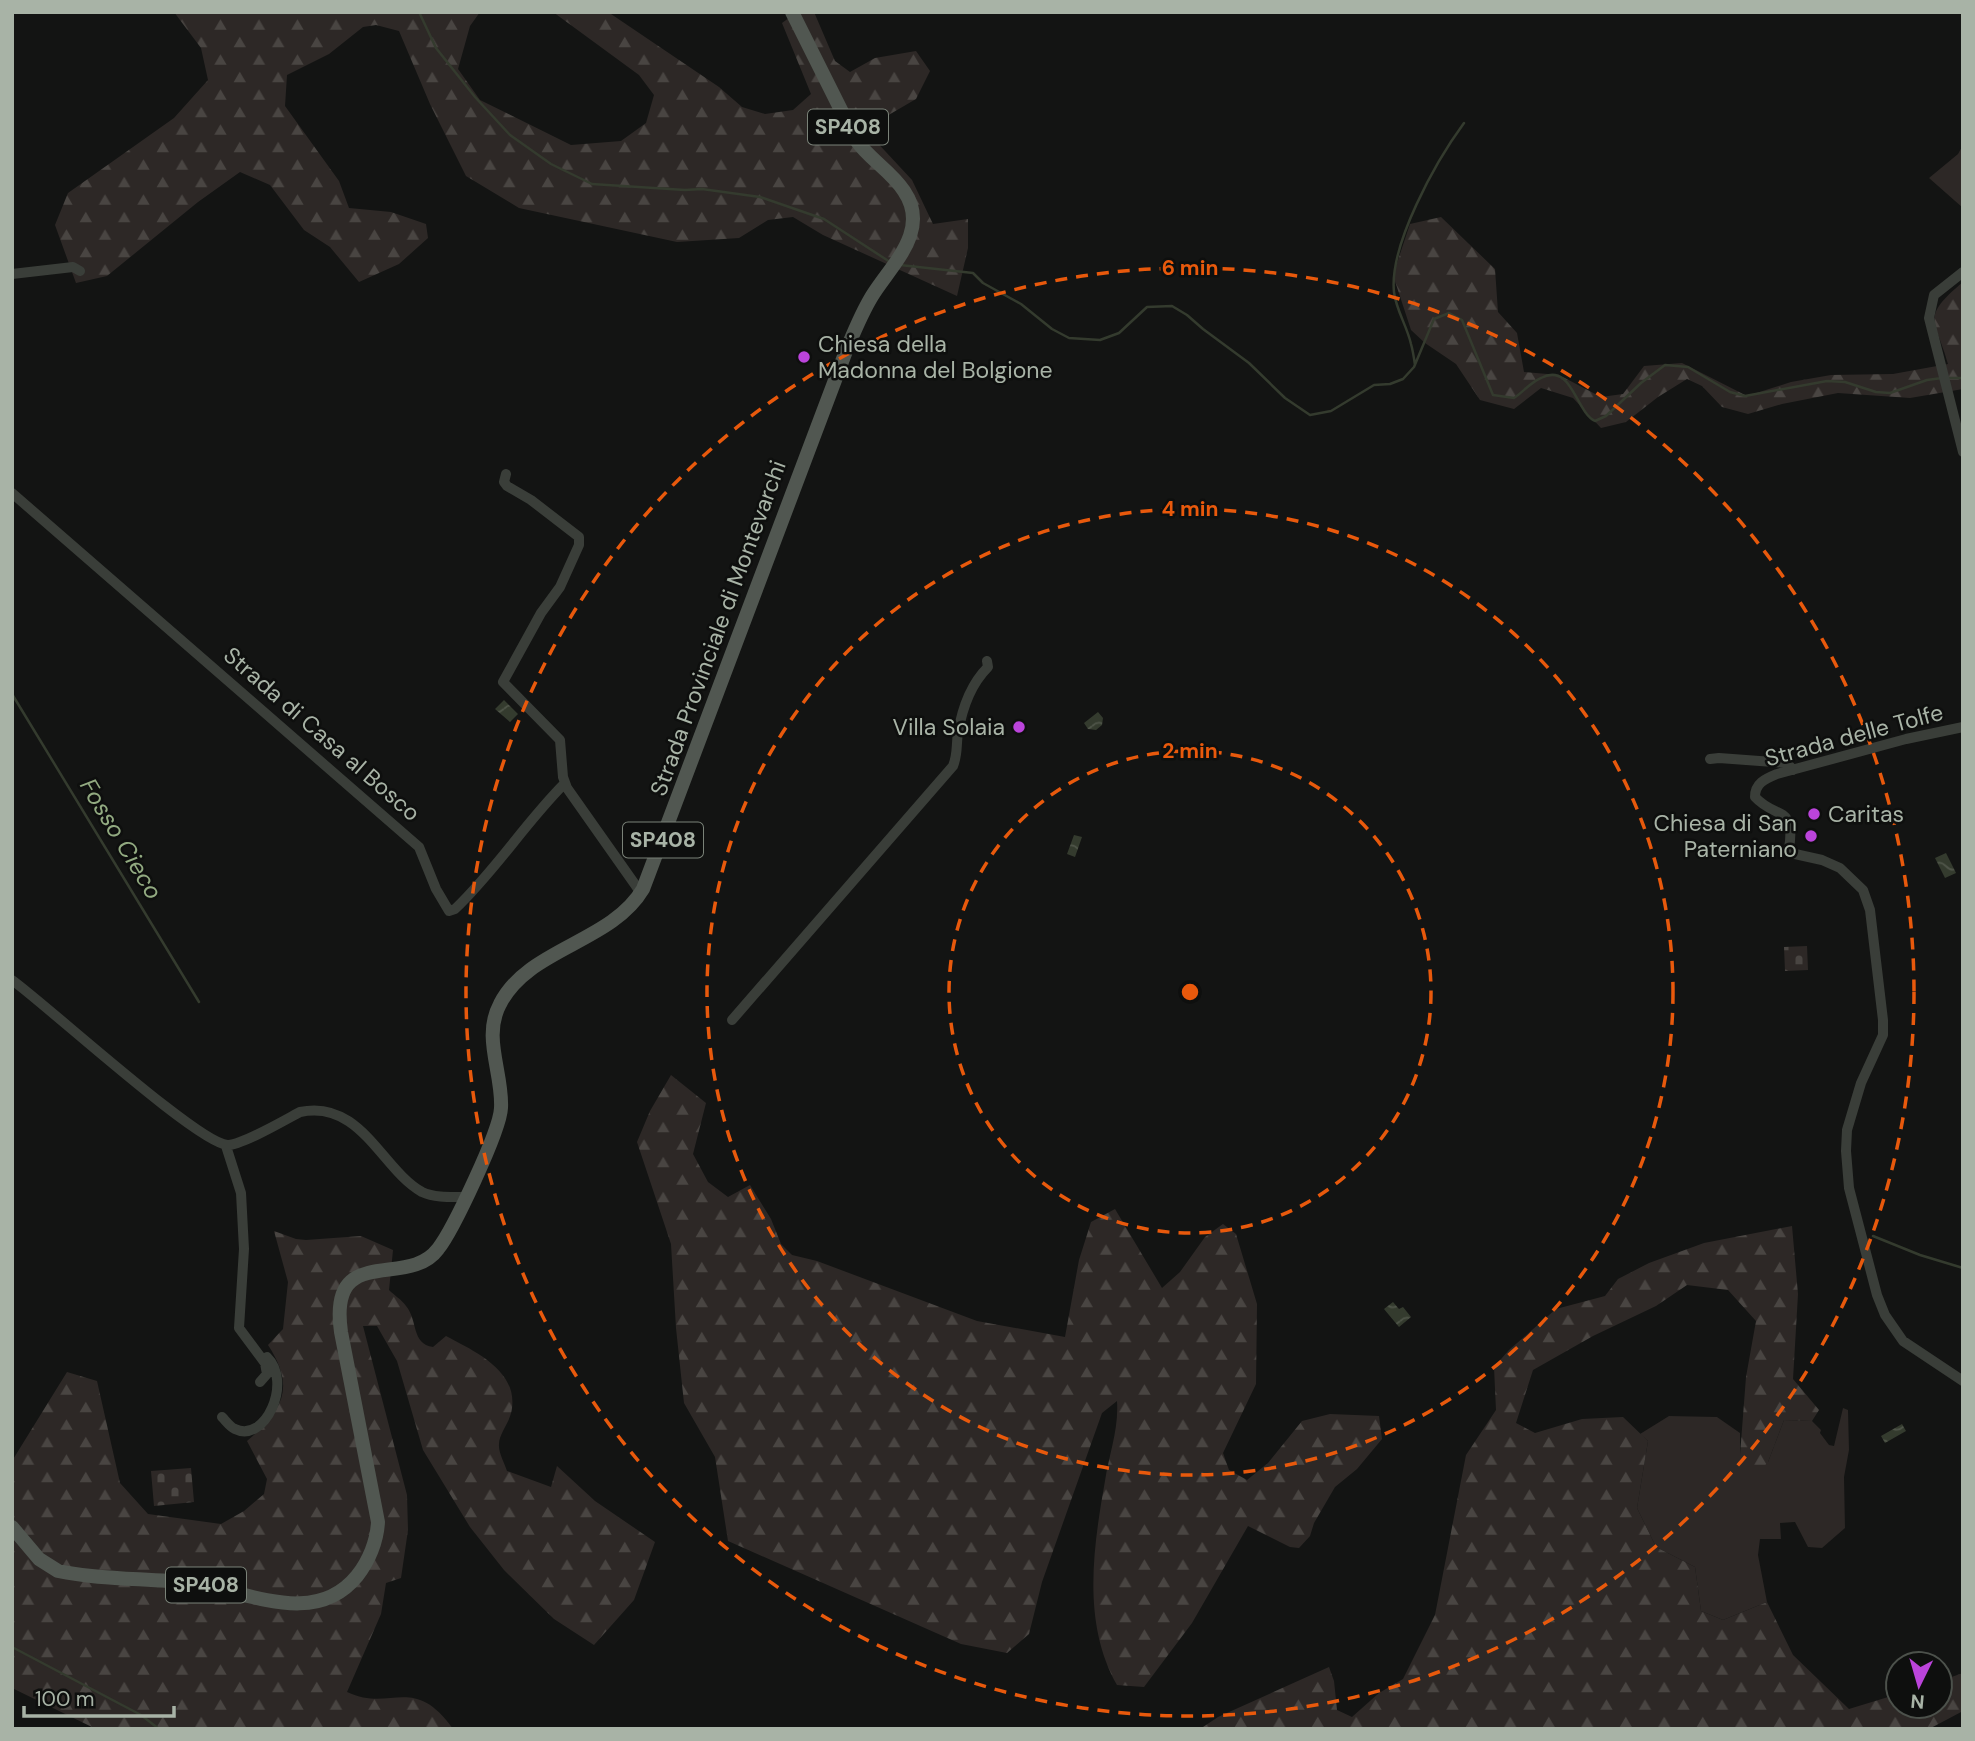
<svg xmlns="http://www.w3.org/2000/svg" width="1975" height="1741" viewBox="0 0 1975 1741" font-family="'DM Sans',sans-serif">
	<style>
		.green { fill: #2d2826 }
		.forest { fill: url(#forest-firs) }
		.cemetery { fill: url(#cemetery-stones) }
		.water { fill: url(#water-waves) }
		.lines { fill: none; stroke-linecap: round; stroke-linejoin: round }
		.stream { stroke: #343b2e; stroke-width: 2.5 }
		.minor { stroke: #3a3e39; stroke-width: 10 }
		.major { stroke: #515751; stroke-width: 14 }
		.ring { fill: none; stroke: #e8590c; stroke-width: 3.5; stroke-dasharray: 12 9 }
		.poi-dot { fill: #bb44db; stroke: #0e0f0e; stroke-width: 2.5 }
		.labels { text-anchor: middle; stroke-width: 5; stroke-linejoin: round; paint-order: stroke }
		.shield { fill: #0e0f0e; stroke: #7a8278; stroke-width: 2 }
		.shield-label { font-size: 21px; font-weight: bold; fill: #a8b3a6 }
		.poi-label { font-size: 23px; fill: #a8b3a6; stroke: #0e0f0e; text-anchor: start }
		.street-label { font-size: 23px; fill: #a8b3a6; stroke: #0e0f0e }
		.water-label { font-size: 24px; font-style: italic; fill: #92aa81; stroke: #0e0f0e }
		.centre { fill: #e8590c; stroke: #0e0f0e; stroke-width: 3.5 }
		.ring-label { font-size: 21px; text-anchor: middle; font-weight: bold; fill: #e8590c; stroke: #0e0f0e; stroke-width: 5; stroke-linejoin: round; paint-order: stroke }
	</style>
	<defs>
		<pattern id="forest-firs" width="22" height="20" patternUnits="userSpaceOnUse" patternTransform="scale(1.75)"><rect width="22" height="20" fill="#2d2826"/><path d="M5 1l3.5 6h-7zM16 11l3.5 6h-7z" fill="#494542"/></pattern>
		<pattern id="cemetery-stones" width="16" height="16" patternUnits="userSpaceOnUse" patternTransform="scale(1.75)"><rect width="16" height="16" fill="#2d2826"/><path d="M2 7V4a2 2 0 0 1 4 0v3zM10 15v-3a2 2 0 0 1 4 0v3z" fill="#494542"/></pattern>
		<pattern id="water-waves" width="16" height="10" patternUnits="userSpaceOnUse" patternTransform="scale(1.75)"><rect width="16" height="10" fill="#343b2e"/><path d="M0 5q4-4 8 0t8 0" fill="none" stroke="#4f5549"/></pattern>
	</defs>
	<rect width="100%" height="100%" fill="#131413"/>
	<path class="green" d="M1963,145v63l-34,-30 29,-24z
		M1843,1408l5,2 1,40 -5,27 1,51 -23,20 -14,-1 -13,-25 -15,1 1,16h-21l-2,16 9,47 -44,18 -22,-9 -6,-44 -39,-20 -19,-39 11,-67 -8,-7 29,-18 48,1 23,16v22l28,7 16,-42 28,1 9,9 -1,3 9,12 5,1z"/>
	<path class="forest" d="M174,12h306l-10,14 -12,43 22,31 91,45 50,-4 25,-18 8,-28 -15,-20 -86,-63h55l111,75 23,20 23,7 28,-4 18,-16 -29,-71 15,-11h17l21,49 15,11 25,-14 41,-7 14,20 -14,28 -36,21 -8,17 40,43 21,44 35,-5v29l-11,48 -134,-61 -30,-18 -25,3 -29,18 -62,4 -158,-34 -53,-32 -36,-72 -31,-73 -23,-6 -13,2 -34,27 -42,21 -2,31 54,75 10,27 42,4 35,12 2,14 -29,26 -40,18 -29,-35 -26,-17 -34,-45 -30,-13 -42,30 -91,74 -31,7 -21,-58 13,-32 106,-75 34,-38 -7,-32z
		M1441,217l54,52 3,43 19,21 7,39 35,3 42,22 22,-3 21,-28 38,-3 65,33 44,-14 40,-7 62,-1 55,-10c-12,-45 -29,-45 15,-82v107l-53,9 -72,-5 -56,11 -34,10 -26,-7 -20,-21 -15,-7 -29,18 -32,25 -25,6 -28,-30 -32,-10 -27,21 -34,-9 -24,-36 -31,-21 -14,-13 -18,-55 17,-51z
		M671,1075l35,28 -13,51 15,28 20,15 22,-12 21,34 10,25 11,11 25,6 160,60 88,16 14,-77 12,-38 24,-13 47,79 18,-16 25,-35 18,-13 13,10 21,70 -1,80 -33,69 6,17 18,10 21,-17 34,-42 28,-7 49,2 3,23 -25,30 -22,18 -21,36 -4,13 -11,12 -9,-1 -42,-21 -56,97 -48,64 -27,-2c-35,-62 -24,-136 -12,-204 4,-27 14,-52 12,-80l-15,12 -60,169 -13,52 -22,19 -46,-9 -233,-103 -13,-84 -31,-54 -8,-75 -5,-84 -34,-102 13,-31z
		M1792,1226l6,68 -5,85 26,31 -7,11 -28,-1 -16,42 -11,12 -17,-19 6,-78 10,-56 -28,-31 -41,-5 -31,21 -63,30 -60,34 -17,53 19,10 47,-14 41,-2 25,24 -11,67 19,39 39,20 6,44 22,9 44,-18 26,53 56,54 49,-15v12h42v-25l23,-8v38l-34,18h-729l18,-12 111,-50 5,14 3,29 15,7 27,-24 24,-14 32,-64 31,-160 30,-45 -2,-43 15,-17 47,-41 49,-13 13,-17 31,-16 55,-20z
		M274,1231l22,8 10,1 55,-4 32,14 -4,40c5,5 13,10 17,16 12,14 5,38 27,41l13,-11c28,15 71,34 66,72 -1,13 -13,25 -13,36 -1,8 6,20 8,27l44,16 6,-21 38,35 60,41 -21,58 -40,45 -40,-26 -50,-49 -34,-43 -47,-77 -26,-89 -20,-35h-14l44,169 1,35 -7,48 -15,5 -5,31 -34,78c44,21 66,-19 106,37h-357l-84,-41v-227l55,-89 30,9 23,102 28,31 73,10 23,-13 20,-17 3,-15 -20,-38c36,-31 49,-53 21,-96l15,-16 5,-47z"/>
	<path class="cemetery" d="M1807,946l1,24 -23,1 -1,-24z
		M191,1468l3,34 -40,4 -3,-35z"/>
	<path class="water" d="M504,700l14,14 -8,8 -15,-13z
		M1098,712l5,6 -1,7 -6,5 -8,-1 -4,-6z
		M1074,835l8,2 -7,20 -8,-3z
		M1946,853l10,20 -11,5 -10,-20z
		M1393,1302l6,7 4,-2 8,10 -12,10 -15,-18z
		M1902,1424l4,7 -21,12 -4,-7z"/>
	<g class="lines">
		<path class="stream" d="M419,12l17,36 39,49 35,38 41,29 41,20 93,6 17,-1 58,8 64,22 66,43
			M900,265l73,8 10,10 38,21 31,25 17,9 31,2 19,-7 28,-26 25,-1 15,9 16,14 46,34 36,35 25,17 21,-4 43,-26 16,-1 13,-5 11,-12 20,-48 15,-6 13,7 31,75 21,3c9,-6 17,-16 27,-20 31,-16 34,33 54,43l11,-5 35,-33 24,-18 23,2 42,25 15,4 82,-15 18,1 31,10 14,1 37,-13 15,-2
			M1415,365c-1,-7 -2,-14 -4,-21 -4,-18 -15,-34 -17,-52 -5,-47 42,-131 70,-169
			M1949,378h14
			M12,694l187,308
			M1873,1236l47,19 43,13
			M12,1647l129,68 18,14"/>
		<path class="minor" d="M1963,272l-29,23 -5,23 34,134
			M12,274l61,-7 7,4
			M506,474l-2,8 3,4 24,14 48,37v8l-19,42 -19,26 -38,69 57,58 3,37 4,11 74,105
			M12,493l407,354 17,42 13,22 6,-2c41,-39 70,-86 110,-126
			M1963,727l-57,12 -129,35c-12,5 -22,9 -22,23 21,23 41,7 34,52l6,5 27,6 18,8 23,22 7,20 13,110v15l-22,48 -14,47 -1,21 3,37 28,107 8,20 18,26 60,40
			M1710,759l9,-1 68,5 6,7
			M12,980c36,26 188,165 216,165 14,0 57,-25 72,-33 61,-13 82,58 122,80 13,6 29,5 43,5
			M732,1020l221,-254c5,-12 3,-21 5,-33 4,-24 13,-49 30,-66l-1,-6
			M226,1146l15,47 3,56 -5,79 26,35 2,11 -7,8
			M222,1417c4,4 8,10 13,12 30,15 58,-47 32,-72"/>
		<path class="major" d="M12,1527l27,32 19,12c43,9 89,7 133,12 54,7 123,46 166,-7 12,-15 20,-35 21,-54l-37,-190c-13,-91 67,-42 97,-83 15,-19 62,-118 63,-141 2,-35 -19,-71 -1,-104 28,-56 111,-61 143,-115l203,-538c8,-19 15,-37 26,-55 19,-31 59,-65 32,-105 -13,-20 -35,-32 -48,-51l-64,-128"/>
	</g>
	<g class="ring">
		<circle cx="1190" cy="992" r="241"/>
		<circle cx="1190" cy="992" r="483"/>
		<circle cx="1190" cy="992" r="724"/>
	</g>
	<g class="poi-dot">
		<circle cx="804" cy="357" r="7"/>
		<circle cx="1019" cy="727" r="7"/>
		<circle cx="1814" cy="814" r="7"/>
		<circle cx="1811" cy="836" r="7"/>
	</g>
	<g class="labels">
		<g class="shield">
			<rect x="808" y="109.5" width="80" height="35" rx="5"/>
			<rect x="623" y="822.5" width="80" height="35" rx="5"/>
			<rect x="166" y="1567.5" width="80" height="35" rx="5"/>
		</g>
		<g class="shield-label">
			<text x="848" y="134">SP408</text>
			<text x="663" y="847">SP408</text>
			<text x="206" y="1592">SP408</text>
		</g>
		<g class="poi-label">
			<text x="818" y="352">Chiesa della<tspan x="818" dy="26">Madonna del Bolgione</tspan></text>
			<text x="1005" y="735" text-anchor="end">Villa Solaia</text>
			<text x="1828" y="822">Caritas</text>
			<text x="1797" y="831" text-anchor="end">Chiesa di San<tspan x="1797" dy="26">Paterniano</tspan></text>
		</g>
		<g class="street-label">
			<text transform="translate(718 628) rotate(-70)" y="8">Strada Provinciale di Montevarchi</text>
			<text transform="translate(322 734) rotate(41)" y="8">Strada di Casa al Bosco</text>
			<text transform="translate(1854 735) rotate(-15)" y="8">Strada delle Tolfe</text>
		</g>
		<g class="water-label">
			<text transform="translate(121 839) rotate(59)" y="8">Fosso Cieco</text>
		</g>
	</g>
	<circle cx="1190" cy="992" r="10" class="centre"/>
	<g class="ring-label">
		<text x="1190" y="275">6 min</text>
		<text x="1190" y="516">4 min</text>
		<text x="1190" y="758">2 min</text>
	</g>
	<rect width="1975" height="1741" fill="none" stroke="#a8b3a6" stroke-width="28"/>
	<g transform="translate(1919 1685) rotate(185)"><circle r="33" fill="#0e0f0e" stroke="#4c514b" stroke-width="2"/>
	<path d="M0-5L12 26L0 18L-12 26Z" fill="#bb44db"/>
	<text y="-10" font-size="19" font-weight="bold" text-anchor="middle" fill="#a8b3a6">N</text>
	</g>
	<path d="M24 1706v10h150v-10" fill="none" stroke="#a8b3a6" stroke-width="3.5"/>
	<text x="35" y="1706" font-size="21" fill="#a8b3a6" stroke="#0e0f0e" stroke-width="5" paint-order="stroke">100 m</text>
</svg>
